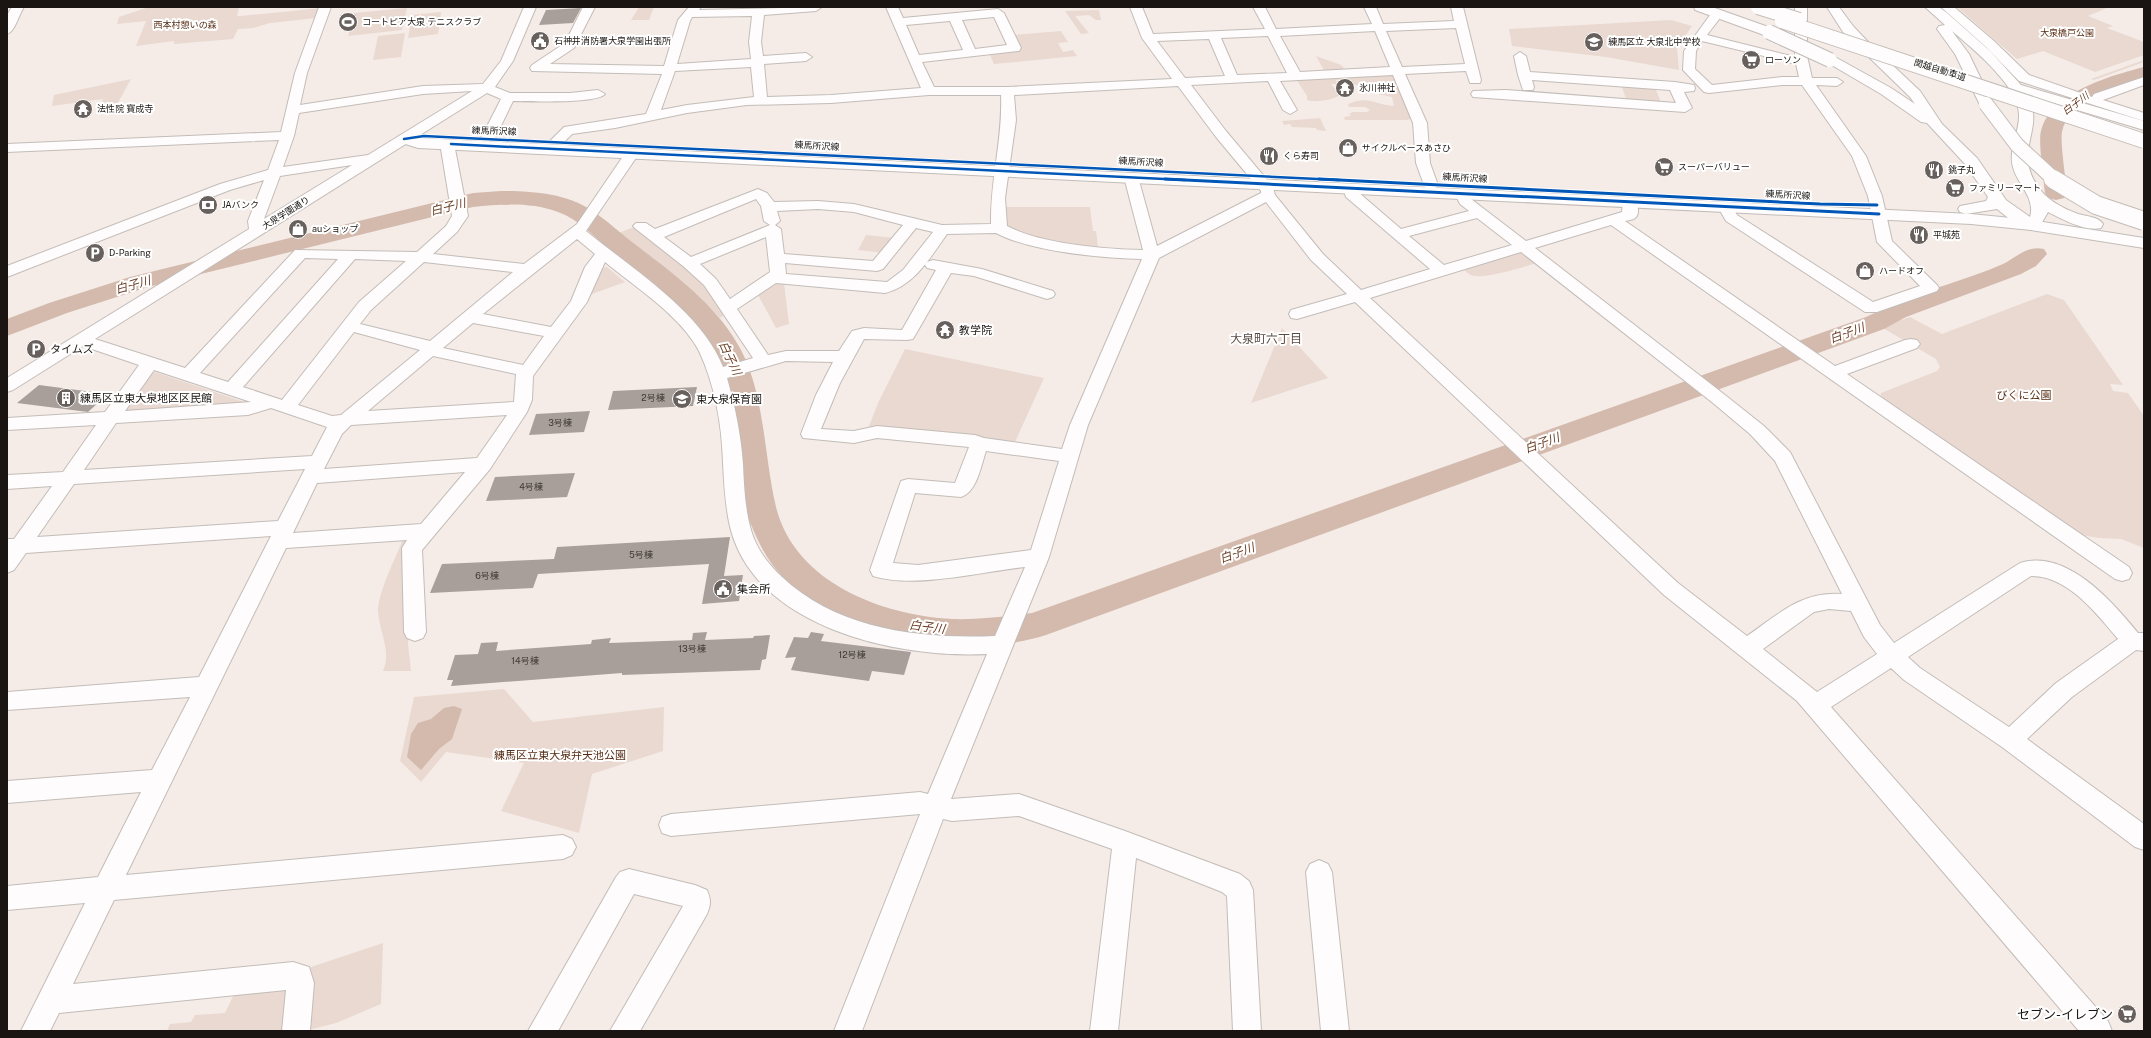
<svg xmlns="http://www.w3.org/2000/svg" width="2151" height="1038" viewBox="0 0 2151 1038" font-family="'Public Sans','Noto Sans JP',sans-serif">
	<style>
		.green { fill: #e9d9d1 }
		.water { fill: #d3baad }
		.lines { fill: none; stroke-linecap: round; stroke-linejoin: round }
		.river { fill: #d3baad; fill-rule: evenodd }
		.building { fill: #a99f9a }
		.minor-casing { stroke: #c3bcb8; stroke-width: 2 }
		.major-casing { stroke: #c3bcb8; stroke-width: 2 }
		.highway-casing { stroke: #c3bcb8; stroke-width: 2 }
		.minor { fill: #fefcfc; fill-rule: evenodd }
		.major { fill: #fefcfc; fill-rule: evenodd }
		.highway { fill: #fefcfc; fill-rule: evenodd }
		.highway-bridge-far1-casing { stroke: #c3bcb8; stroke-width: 16; stroke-linecap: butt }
		.highway-bridge-casing { stroke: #c3bcb8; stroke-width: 20; stroke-linecap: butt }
		.highway-bridge-far1 { stroke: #fefcfc; stroke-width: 14 }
		.highway-bridge { stroke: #fefcfc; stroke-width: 18 }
		.cycleway-far1-casing { stroke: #fff; stroke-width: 4 }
		.cycleway-casing { stroke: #fff; stroke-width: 5 }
		.cycleway-far1 { stroke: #0057b8; stroke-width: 2.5 }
		.cycleway { stroke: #0057b8; stroke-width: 3 }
		.labels { text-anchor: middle; stroke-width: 4; stroke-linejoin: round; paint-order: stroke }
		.far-poi-label { font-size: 9px; fill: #1a1512; stroke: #fff; text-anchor: start }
		.far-park-label { font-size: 9px; fill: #582c13; stroke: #fff }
		.far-street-label { font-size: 9px; fill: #1a1512; stroke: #fff }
		.number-label { font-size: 9px; fill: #3e3834 }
		.far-water-label { font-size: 10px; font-style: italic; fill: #6a3d24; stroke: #fff }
		.poi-label { font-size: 11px; fill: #1a1512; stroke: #fff; text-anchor: start }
		.park-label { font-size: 11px; fill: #582c13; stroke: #fff }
		.water-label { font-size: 12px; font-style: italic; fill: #6a3d24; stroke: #fff }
		.neighbourhood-label { font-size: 12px; fill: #5b4d46; stroke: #fff }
		.near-poi-label { font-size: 13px; fill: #1a1512; stroke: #fff; text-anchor: end }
	</style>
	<rect width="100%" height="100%" fill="#f5ece8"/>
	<path class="green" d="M149,7h90l-2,9h3l82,-8 -6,10 -46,5 -17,5 -15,1 -5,10 -59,5v-3l-38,5 10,-25 -29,3 2,-7z
		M639,7h15l-5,13h-18z
		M1957,7h152l-21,9 25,10 -6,2 37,14v13l-49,17 -52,-21 -26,8z
		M407,8l-5,22 -54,6 6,-23z
		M1099,10l2,10h-5l-7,-5 -14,1 14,17 -8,1 -16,-23z
		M441,12l-3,22 -30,4 4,-23z
		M1671,20l21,6 -15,22 2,22 -73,-13 -94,-11 -3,-17z
		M1061,31l7,11 -10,1 5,9 10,-2 4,6 -83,8 -5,-11 27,-3 -3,-15z
		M405,33l-4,24 -28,3 5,-24z
		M1316,56l25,9 6,6 -22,1z
		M2144,60v2l-50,18 -3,-1z
		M1394,74l18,44 -4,2h-63l-1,-3 7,-1 -2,-2 4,-2h14l3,-2 -5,-3h-16l-1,-3c22,-9 26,1 46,2l-2,-9 -14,-3 5,-4 -4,-6 -9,-1 1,6 -5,1 -6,-5 -12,-1 -2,-5 -10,1 1,4h-6l9,11c-7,5 -25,8 -33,5v-4l-11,-17z
		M131,79l-16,29 -15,1 3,-10 -51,7 2,-11z
		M1621,84l34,3 7,18 -35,-3z
		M1320,118l6,13 -9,-1 -1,-2 -24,-1 -2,-3 -6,1 -2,-4z
		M1006,207h84l3,24h3l2,16c-27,-3 -68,-6 -91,-20z
		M634,227l55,43 15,14 22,30 -6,4 -23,-23 -79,-62z
		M866,235l29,3 -11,15 -26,-3z
		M1521,252l15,11c-12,4 -54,17 -65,12 -3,-1 -5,-4 -8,-6z
		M607,267l18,15 -33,12 -2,-2 12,-24z
		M784,283l5,41 -13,4 -18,-33 15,-10z
		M2047,294l17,6 59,85 -13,-1 3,7 15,2 16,23v132l-23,-9 -23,-1 -27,-5 -191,-134 1,-6 56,-22 3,-4 -4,-8 -55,-32 29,-10 32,17z
		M1282,328l46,50 -77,25z
		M905,349l139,29 -29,64 -147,-13 10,-26z
		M155,372l89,30 -3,2 -113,7 -4,-3 24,-33z
		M418,535l-10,109 3,27h-28c9,-20 -4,-39 -5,-60 0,-20 19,-55 26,-75z
		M504,689l29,33 131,-15 -1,44 -71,23 -13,59 -78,-22 23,-48 -78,-11 -25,30 -21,-21 14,-64z
		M383,943l-2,61 -45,19 -31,8 3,-63z
		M286,990l4,4 -3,37h-120l3,-7 21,-2 4,-7 30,-2 9,-19z"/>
	<path class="water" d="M454,706l8,3 -10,30 -13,10 -18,21 -14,-13 4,-23 7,-11 13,-4 13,-11z"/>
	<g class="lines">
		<path class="river" d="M2144,67v13c-24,8 -77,22 -82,52 -2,11 4,48 5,61l-3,5 -8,2 -8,-2 -3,-5c-1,-12 -7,-52 -4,-62 10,-39 69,-55 103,-64z
			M501,191c29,0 65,2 90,19 16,10 30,24 45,35 39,30 82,61 105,105 24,46 23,107 35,157 19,76 106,108 176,112 27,1 54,-3 80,-6l834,-296c7,-3 14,-7 22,-10 37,-18 77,-26 115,-43 14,-7 24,-19 41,-15l3,5 -11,12 -15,8 -115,43 -22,12 -838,306c-80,26 -202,4 -262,-57 -16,-15 -26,-36 -34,-56 -6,-16 -8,-35 -10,-52 -3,-22 -7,-44 -10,-65 -2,-11 -2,-23 -6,-33 -21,-55 -70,-89 -116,-124 -16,-13 -30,-29 -50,-36 -27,-10 -56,-8 -85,-5l-325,80 -81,26 -60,23v-17l42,-16 81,-26 343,-84z"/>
	</g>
	<path class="building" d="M581,8l-8,15 -34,2 7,-15z
		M39,385l69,9 -20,18 -71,-9z
		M697,387l-4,19 -85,4 5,-19z
		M590,411l-6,21 -55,3 7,-21z
		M575,473l-8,24 -81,4 9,-24z
		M730,537l-6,39 19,-1 -4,26 -37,3 7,-40 -171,10 -5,14 -103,5 12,-29 112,-5 3,-12z
		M707,632l-2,8 48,-2 1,-2 16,-1 -4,24 -4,1 -2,10 -138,5v-2l-171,13 2,-6h-6l8,-25 23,-1 3,-11 17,-1 -2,9 95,-7 1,-4 19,-2 -2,5 83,-3 1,-7z
		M811,632l13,2 -3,7 90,11 -7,23 -32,-4 -3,10 -78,-11 5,-13 -11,1 9,-21 14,1z"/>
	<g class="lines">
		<g class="minor-casing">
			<path id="minor" d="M12,7h12c-5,7 -9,25 -17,27v-19z
				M319,7h12l-24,66 -7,32 123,-19 60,-2 18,-23 23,-54h12l-23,54 -18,26 15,6h60l28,-3 7,4c-7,10 -78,7 -92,7l-18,37 -7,4 -7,-4 20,-39 -14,-6 -392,246 90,29 110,-118 122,2 29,-26 6,-10 -11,-67 5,-8 5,-1 7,4 -3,5 13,67 -11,16 -24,22 91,10 53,-40 51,-75h10l2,3 -54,79c45,37 116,81 137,136l30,-9 -49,-73 -21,-19 -47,-37 -3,-3 3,-3h10l9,6 103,-40 9,4 7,9 44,-1 36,3 88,21 49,-1c-1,-44 12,-85 10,-129h-72l-98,8 -84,2 -60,8 -72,15 -43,6 -10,10h-10l-2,-3 14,-14 82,-13 16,-40 -130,-3 -2,-3 2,-3 33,-22 18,-36h12l-21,41 -24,16 114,2 14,-46 11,-13h12l-2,3 123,-3 -6,4 -52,4 -3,27 2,14 43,-3 6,4 -6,4 -42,3 3,33 64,-2 90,-7 -35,-81h12l5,11 95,-9 6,4 17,35 -2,3 -97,11 12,25h73l165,-8 -30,-41 -12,-31h12l11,27 112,-5 -12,-22h12l11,22 96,-5 -8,-17h12l7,17 71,-3 -3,-14h12l18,73 -1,3h-10l-4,-12 -61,3 22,49 3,40 8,22 -2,3h-10l-2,-3 -8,-22 -3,-40 -20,-48 -113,6 17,29 -7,4 -7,-4 -15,-29 -77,4 35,46 47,56 2,8 48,59 38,36 69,-21 -84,-72 -3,-9 2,-3h10l3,7 43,37 68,-18 -9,-7 -5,-10 2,-3h10l4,8 55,42 96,-29 1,-10 2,-3h10c3,4 5,16 0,19 -2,2 -7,2 -10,3l210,145 70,-26 6,-1 6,1 3,4 -3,4 -70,26 282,193 3,6 -3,6 -7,2 -7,-2 -504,-354 -76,23 190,147 39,31 26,26 90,173 14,18 126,-80c46,-15 92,38 118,70h6v18l-8,-1 -64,47 -45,42 117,85v26l-9,-3 -133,-100 -98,-67 -13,-12 -60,39 277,314 4,10h-33l-282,-330 -133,-106 -309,-293 -58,17 -6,-1 -2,-4 2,-4 56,-16 -36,-34 -45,-58 -107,56 -71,167 -39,132 -98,242 68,-5 106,37 115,43 9,7 4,9 8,141h-28l-6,-135 -5,-4 -86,-34 -18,173h-28l22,-182 -93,-33 -67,5 -9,-2 -81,212h-28l86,-217 -249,22 -9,-3 -3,-8 3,-8 9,-3 249,-22 8,2 59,-140c-90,5 -237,-27 -258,-132 -4,-20 -5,-39 -6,-59 -1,-37 -8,-78 -24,-112 -18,-35 -64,-64 -94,-89l-18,40 -54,74 -1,24 -5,12 -37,57 -68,81 4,82 -3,6 -8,3 -8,-3 -3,-6 -2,-84 5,-8 -121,8 -160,327 437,-40 9,4 4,8 -4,8 -9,4 -449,41 -41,84 220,-22 16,5 5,16 -4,48h-28l4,-41 -227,23 -9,18h-29l64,-128 -78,7v-24l91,-9 43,-85 -134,11v-22l145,-11 38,-73 -183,13v-18l192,-15 72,-141 -245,17 -12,17 -7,3v-34h7l38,-53 -45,3v-14l56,-3 33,-47 -89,5v-12l98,-6 34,-47 -56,-19 -70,44 -6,2v-14l242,-149 -1,-8 16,-41 -34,10 -223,87v-11l213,-82 48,-14 11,-30 -272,12v-8l274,-12 14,-59zM752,16l-3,26 2,17 -74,5 13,-43 2,-4zM994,17l13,28 -32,4 -13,-29zM950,21l13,29 -44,5 -13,-30zM1456,28l9,36 -63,3 -16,-36zM1375,31l15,36 -90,5 -20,-36zM1268,36l19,37 -50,2 -16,-37zM1209,39l16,37 -40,2 -28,-37zM751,67l3,30 -67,8 -26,5 14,-39zM1178,86l38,51 45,54v2l-104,53 -19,-69 -2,-3h-10l-2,3 19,73c-39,-1 -102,-6 -136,-24l-2,-28 11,-78 -2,-25zM472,91l-104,64 -85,12 11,-31 5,-23 124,-19zM352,165l-88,54 16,-43zM756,199l5,7 3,15 6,4 -79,32 -27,-20zM818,209l36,3 49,13 -30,36 -89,-7 -3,-25 -6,-4 5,-4 -3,-10zM1477,218l35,27 -68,20 -35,-29zM916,228l17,4 -30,38 -16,12 -101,-8 -1,-11 92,8 6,-2zM996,233c36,19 105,25 146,26l-72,166 -8,24 -78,-11 -9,-3 -98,-9 -23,5 -33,-2 19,-46 24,-44 43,1 6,-1 38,-66 23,3 73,23 6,-2 2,-3 -2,-3 -71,-22 -49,-9 -6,2 -2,3 2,3 9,2 -34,60 -38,-2 -12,3 -13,20h-53l-18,4 -31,-46 39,-26 109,10c29,-7 45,-35 62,-59zM766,237l4,35 -40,27 -14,-20 -16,-15zM577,239l18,15 -10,13 -14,34 -20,26 -68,-13zM1521,252l192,151 37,31 25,27 67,133c-41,-3 -63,20 -95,42l-69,-53 -308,-285zM305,258l33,1 -110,123 -28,-9zM355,259l51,2 -47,41 -77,98 -39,-13zM424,262l89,10 -83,69 -70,-17 11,-14zM473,323l71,13 -21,29 -80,-17zM354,332l66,18 -79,65 -9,1 -34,-11zM433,356l83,18 -2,28 -146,9zM786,361l47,1 -17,33 -15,39 2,4 51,5 23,-5 92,9 -14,36 -47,-4 -7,2 -31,89 3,6c42,13 107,-4 152,-9l-30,69c-74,3 -157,-6 -213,-59 -14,-13 -26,-29 -31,-47 -6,-22 -7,-43 -8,-66 -2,-29 -8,-58 -16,-86zM154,370l97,32 -126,9zM271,408l56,19 -15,29 -228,14 32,-47 132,-8zM507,415l-30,43 -153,11 18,-35 9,-9zM986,451l73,10 -28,89 -113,15 -25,-2 22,-70 46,4c16,-5 20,-31 25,-46zM305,469l-27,52 -241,16 37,-53zM465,472l-44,52 -128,9 24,-50zM2031,576c37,0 65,37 87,63l-62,44 -47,44 -89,-59 -12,-11zM1829,609l22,2 13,26 13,17 -60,38 -54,-43 51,-37z
				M1795,7h12v49l5,22h25l6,4 -6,4 -21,-1 50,71 16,40 10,45 45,44 2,3 -2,3 -60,21h-12l-139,-91 -8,-14 2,-3h10l7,11 136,87 47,-16 -43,-44 -9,-46 -16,-40 -50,-71h-20l-73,8 -5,-1 -21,-22 1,-19 26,-36 4,-1 6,4 -13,17 88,22zM1702,41l94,23 3,13h-17l-70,8 -17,-16 1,-18z
				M1941,7h13l40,34 35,34 63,22 2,-3 50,-17v8l-41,15 41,13v8l-125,-40 -33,-34z
				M1520,52l6,4 4,16 145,10 19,3 1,3 -1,3 -10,1 8,16 -7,4 -212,-15 -2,-3 2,-3 33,-1 170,13 -6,-13 -138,-10 2,7 -1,3h-10l-5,-15 -4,-19z
				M1319,860l9,4 4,8 17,159h-28l-15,-159 4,-8z
				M629,869l66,16 12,5c4,10 4,14 0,24l-67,117h-30l73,-125 -49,-12 -76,137h-30l88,-154 4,-5z"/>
		</g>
		<g class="major-casing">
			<path id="major" d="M404,134l15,4 1552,76 60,6 113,18v10l-113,-18 -60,-6 -1553,-76 -19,-6 -3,-3 3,-3z"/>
		</g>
		<g class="highway-casing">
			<path id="highway" d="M1694,7h18l62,22 2,3 -7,4 -5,-1 -69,-25z
				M1827,7h12l14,19 16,17 51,48 22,33 35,34 29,42 24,17c6,-19 -13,-33 -17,-50 -5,-18 6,-33 6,-51 1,-29 -46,-67 -67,-85l17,23 24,50 -2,3h-10l-26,-53 -18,-25 2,-3 6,-1 -20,-18h14l8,6 43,38 31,34 123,36v9l-117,-35c19,32 -13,53 9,89 9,15 26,24 42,30 8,2 21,3 25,10l-2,4c-16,4 -39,-9 -53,-16l-8,14 -9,4 -19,-9 -15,-12 -31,5 -6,-2 -2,-3 2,-3 26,-5 2,-4 -23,-33 -38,-41 -6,-1 -40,-28 -58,-34 2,-3h10l56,31 24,16 -5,-7 -67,-65z"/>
		</g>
		<use href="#minor" class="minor"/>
		<use href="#major" class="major"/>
		<use href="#highway" class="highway"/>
		<g class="highway-bridge-far1-casing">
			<path id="highway-bridge-far1" d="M1758,7l41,13
				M1782,21l362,120
				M1769,32l61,28
				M1986,104l31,41 38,35"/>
		</g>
		<g class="highway-bridge-casing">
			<path id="highway-bridge" d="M2053,179l43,26 48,16"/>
		</g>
		<use href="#highway-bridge-far1" class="highway-bridge-far1"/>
		<use href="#highway-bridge" class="highway-bridge"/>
		<g class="cycleway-far1-casing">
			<path id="cycleway-far1" d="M404,139l20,-3 915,44
				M451,144l734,36"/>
		</g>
		<g class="cycleway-casing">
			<path id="cycleway" d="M1165,179l714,35
				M1319,179l501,25 57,1"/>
		</g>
		<use href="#cycleway-far1" class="cycleway-far1"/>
		<use href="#cycleway" class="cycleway"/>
	</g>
	<defs>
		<g id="stadium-disc" transform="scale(1)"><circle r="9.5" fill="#67605d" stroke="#fff"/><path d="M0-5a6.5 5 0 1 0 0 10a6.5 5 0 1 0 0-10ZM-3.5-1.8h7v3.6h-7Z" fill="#fff"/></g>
		<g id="civic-disc" transform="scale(1)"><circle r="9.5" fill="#67605d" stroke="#fff"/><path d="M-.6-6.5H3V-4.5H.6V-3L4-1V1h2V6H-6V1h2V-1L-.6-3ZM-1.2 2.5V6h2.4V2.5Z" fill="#fff"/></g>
		<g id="school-disc" transform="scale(1)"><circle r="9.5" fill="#67605d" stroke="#fff"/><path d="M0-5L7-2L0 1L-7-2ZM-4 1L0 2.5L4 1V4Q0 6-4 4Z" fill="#fff"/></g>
		<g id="supermarket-disc" transform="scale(1)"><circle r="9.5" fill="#67605d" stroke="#fff"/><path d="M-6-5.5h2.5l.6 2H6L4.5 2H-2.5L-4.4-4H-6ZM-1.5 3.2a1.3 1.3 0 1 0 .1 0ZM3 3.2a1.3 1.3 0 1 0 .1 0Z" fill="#fff"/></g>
		<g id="temple-disc" transform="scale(1)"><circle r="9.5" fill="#67605d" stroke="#fff"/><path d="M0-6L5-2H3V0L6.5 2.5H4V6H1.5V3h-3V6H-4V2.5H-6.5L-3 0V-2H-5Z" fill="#fff"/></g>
		<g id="shop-disc" transform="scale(1)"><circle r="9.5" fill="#67605d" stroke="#fff"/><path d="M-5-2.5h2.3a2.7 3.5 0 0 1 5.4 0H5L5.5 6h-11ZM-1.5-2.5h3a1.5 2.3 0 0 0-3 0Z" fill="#fff"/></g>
		<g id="restaurant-disc" transform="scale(1)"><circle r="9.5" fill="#67605d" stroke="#fff"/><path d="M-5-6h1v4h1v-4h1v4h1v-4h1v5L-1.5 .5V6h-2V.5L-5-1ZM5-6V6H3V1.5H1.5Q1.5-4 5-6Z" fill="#fff"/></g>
		<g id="bank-disc" transform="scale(1)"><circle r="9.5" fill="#67605d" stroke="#fff"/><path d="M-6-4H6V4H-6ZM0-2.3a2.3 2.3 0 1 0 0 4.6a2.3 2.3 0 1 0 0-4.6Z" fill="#fff"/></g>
		<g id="parking-disc" transform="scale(1)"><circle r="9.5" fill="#67605d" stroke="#fff"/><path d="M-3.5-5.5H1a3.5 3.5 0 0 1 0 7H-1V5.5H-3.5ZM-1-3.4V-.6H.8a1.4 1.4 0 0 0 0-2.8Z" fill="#fff"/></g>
		<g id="building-disc" transform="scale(1)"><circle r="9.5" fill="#67605d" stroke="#fff"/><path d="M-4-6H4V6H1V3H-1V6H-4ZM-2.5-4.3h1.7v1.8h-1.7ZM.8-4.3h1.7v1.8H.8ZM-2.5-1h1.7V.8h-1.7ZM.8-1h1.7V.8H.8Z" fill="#fff"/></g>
	</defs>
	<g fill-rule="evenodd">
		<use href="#stadium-disc" x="348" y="22"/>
		<use href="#civic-disc" x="540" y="41"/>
		<use href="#school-disc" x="1594" y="42"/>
		<use href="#supermarket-disc" x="1751" y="60"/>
		<use href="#temple-disc" x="1345" y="88"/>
		<use href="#temple-disc" x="83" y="109"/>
		<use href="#shop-disc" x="1348" y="148"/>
		<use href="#restaurant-disc" x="1269" y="156"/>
		<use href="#supermarket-disc" x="1664" y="167"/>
		<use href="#restaurant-disc" x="1934" y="170"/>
		<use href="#supermarket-disc" x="1955" y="188"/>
		<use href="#bank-disc" x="208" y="205"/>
		<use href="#shop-disc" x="298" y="229"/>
		<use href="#restaurant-disc" x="1919" y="235"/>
		<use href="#parking-disc" x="95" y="253"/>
		<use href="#shop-disc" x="1865" y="271"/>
		<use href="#temple-disc" x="945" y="330"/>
		<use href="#parking-disc" x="36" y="349"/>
		<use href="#building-disc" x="66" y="398"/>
		<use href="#school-disc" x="682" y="399"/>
		<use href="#civic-disc" x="723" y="589"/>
		<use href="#supermarket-disc" x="2127" y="1014"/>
	</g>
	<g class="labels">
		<g class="far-poi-label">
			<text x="362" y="25">コートピア大泉 テニスクラブ</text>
			<text x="554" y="44">石神井消防署大泉学園出張所</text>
			<text x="1608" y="45">練馬区立 大泉北中学校</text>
			<text x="1765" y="63">ローソン</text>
			<text x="1359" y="91">氷川神社</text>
			<text x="97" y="112">法性院 寶成寺</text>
			<text x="1362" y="151">サイクルベースあさひ</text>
			<text x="1283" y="159">くら寿司</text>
			<text x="1678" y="170">スーパーバリュー</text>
			<text x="1948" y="173">銚子丸</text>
			<text x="1969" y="191">ファミリーマート</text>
			<text x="222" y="208">JAバンク</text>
			<text x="312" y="232">auショップ</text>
			<text x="1933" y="238">平城苑</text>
			<text x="109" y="256">D-Parking</text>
			<text x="1879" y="274">ハードオフ</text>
		</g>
		<g class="far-park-label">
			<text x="185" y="28">西本村憩いの森</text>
			<text x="2067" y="36">大泉橋戸公園</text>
		</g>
		<g class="far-street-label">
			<text transform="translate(1940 70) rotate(17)" y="3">関越自動車道</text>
			<text transform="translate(494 131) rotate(2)" y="3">練馬所沢線</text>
			<text transform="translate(817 146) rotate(3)" y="3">練馬所沢線</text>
			<text transform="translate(1141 162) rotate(3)" y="3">練馬所沢線</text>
			<text transform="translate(1465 178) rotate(3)" y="3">練馬所沢線</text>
			<text transform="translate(1788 195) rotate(3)" y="3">練馬所沢線</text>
			<text transform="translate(286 213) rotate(-32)" y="3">大泉学園通り</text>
		</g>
		<g class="number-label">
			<text x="653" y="401">2号棟</text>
			<text x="560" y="426">3号棟</text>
			<text x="531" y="490">4号棟</text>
			<text x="641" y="558">5号棟</text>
			<text x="487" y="579">6号棟</text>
			<text x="692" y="652">13号棟</text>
			<text x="852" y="658">12号棟</text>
			<text x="525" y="664">14号棟</text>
		</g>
		<g class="far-water-label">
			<text transform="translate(2075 103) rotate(-37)" y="4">白子川</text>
		</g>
		<g class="poi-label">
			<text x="959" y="334">教学院</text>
			<text x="50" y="353">タイムズ</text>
			<text x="80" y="402">練馬区立東大泉地区区民館</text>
			<text x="696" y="403">東大泉保育園</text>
			<text x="737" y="593">集会所</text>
		</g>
		<g class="park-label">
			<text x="2024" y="399">びくに公園</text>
			<text x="560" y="759">練馬区立東大泉弁天池公園</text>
		</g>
		<g class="water-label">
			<text transform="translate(448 207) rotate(-14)" y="4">白子川</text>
			<text transform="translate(133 285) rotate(-16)" y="4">白子川</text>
			<text transform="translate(1847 333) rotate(-20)" y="4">白子川</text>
			<text transform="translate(730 358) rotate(65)" y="4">白子川</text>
			<text transform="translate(1542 443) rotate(-20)" y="4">白子川</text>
			<text transform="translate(1237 553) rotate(-20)" y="4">白子川</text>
			<text transform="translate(927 627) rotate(7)" y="4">白子川</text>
		</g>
		<g class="neighbourhood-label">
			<text x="1266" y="343">大泉町六丁目</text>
		</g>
		<g class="near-poi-label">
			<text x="2113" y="1019">セブン-イレブン</text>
		</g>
	</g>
	<rect width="2151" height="1038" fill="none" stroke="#1a1512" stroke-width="16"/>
</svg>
